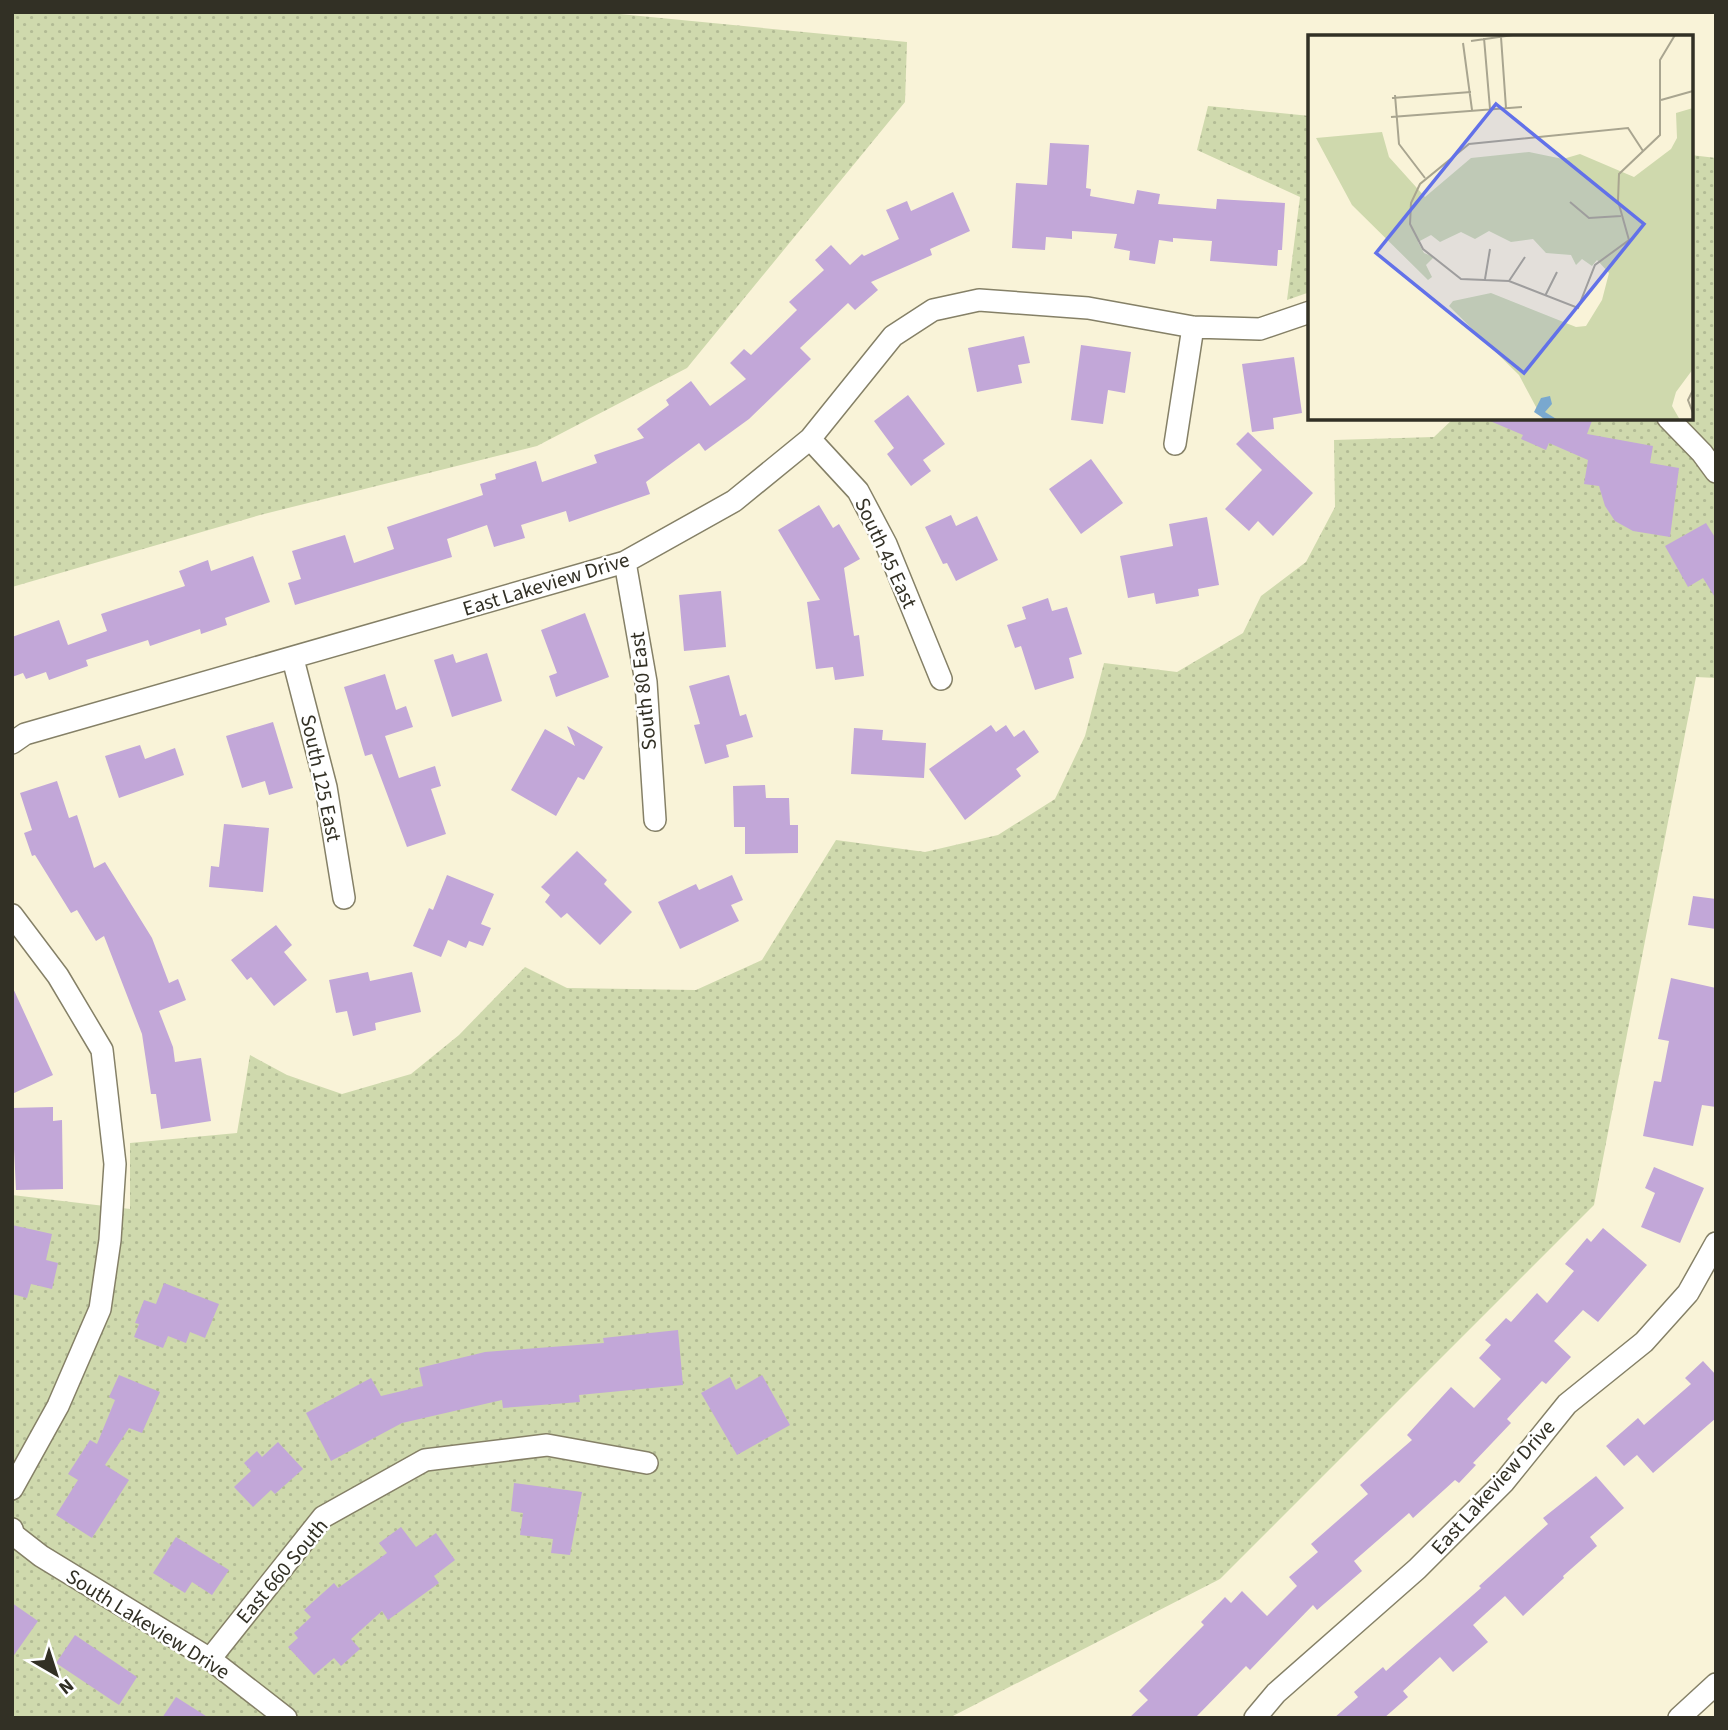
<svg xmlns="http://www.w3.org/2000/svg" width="1728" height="1730" viewBox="0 0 1728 1730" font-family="'Source Sans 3',sans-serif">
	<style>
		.grass { fill: url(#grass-dots) }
		.building { fill: #c2a7d8 }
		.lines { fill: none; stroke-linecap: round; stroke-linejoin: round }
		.street-casing { stroke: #858067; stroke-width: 24 }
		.street { stroke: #fff; stroke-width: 21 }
		.labels { text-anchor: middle; stroke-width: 5; stroke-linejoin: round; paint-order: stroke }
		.street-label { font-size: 21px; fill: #323025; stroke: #fff }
		.inset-road { fill: none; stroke: #a9a590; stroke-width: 2 }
		.view { fill: #6271e9; fill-opacity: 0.15; stroke: #6271e9; stroke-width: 3.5 }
		.inset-edge { fill: none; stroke: #323025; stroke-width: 3.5 }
	</style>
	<defs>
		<pattern id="grass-dots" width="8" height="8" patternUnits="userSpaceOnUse" patternTransform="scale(1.75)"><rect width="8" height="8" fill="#cfd9ad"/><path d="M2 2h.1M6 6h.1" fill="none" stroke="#b2bb95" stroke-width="1.8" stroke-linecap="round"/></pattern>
	</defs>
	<rect width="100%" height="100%" fill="#f9f3d8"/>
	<path class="grass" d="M12,12h587l308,30 -2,60 -218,266 -150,78 -277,69 -248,72z
		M1208,106l102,10v176l-23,8 13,-103 -103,-47z
		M1691,155l25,3v520l-20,-1 -102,528 -374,374 -271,139h-937v-523l118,14v-66l107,-10 13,-78 37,20 55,19 69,-20 48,-39 66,-68 42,21 129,2 66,-30 74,-120 89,12 73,-17 57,-36 30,-63 19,-73 73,9 66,-39 18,-37 45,-34 29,-55 -1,-67 100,-3 20,-19h237z"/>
	<path class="building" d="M1050,143l39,2 -3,43 5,1 -1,7 44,8 3,-14 23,4 -2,10 58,5 1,-10 68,4 -3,47h-4l-1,16 -67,-5 2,-20 -39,-3v4l-14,-2 -4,24 -26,-4 1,-9 -16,-3 3,-14 -45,-3v8l-26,-2 -1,13 -33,-2 4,-65 31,2z
		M953,192l17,39 -40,18 2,6 -61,27 7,8 -23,20 -7,-7 -48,45 11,11 -62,60 -44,32 -6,-8 -53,39 4,12 -81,28 -3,-11 -45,14 4,13 -31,9 -7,-22 -40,14 5,18 -157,48 -7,-22 13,-4 -9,-28 53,-16 9,28 40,-14 -7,-22 96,-32 -3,-11 16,-5 -1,-5 41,-13 6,21 55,-19 -3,-8 50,-17 -7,-9 32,-24 -3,-5 25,-19 19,25 36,-27 -16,-16 14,-14 7,6 46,-45 -8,-8 35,-32 -9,-10 16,-15 19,20 12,-11 2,2 35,-17 -13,-29 21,-9 4,10z
		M1024,336l6,27 -12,2 4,18 -45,9 -9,-44z
		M1081,345l50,7 -6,41 -17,-3 -5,34 -32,-4z
		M1294,357l8,56 -29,5 1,11 -22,3 -10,-68z
		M908,395l37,49 -22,16 8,11 -20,15 -24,-32 7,-6 -20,-27z
		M1483,418h110l-6,16 66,12 -3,17 29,5 -9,69 -37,-6 -18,-10 -10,-15 -6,-20 -15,-2 4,-24 -39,-17 -3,7 -25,-11 2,-4z
		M1248,432l65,61 -40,43 -15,-15 -9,10 -24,-22 37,-39 -26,-26z
		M1091,459l32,44 -42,31 -32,-45z
		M819,505l14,23 6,-4 21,35 -16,9 10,68 5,-1 5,41 -29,4 -2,-13 -17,2 -9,-67 13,-2 -42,-70z
		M951,515l5,11 21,-10 21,44 -42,21 -9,-18 -4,1 -18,-37z
		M1207,517l12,68 -21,4 1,7 -43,8 -2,-11 -26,5 -8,-42 53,-10 -4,-22z
		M1706,523l10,16v60l-13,-21 -15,9 -23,-41z
		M253,556l17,46 -45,16 2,7 -26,9 -1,-5 -50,17 -2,-6 -62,20 2,6 -39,14 -3,-8 -20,7 -3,-6 -11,4v-40l47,-17 9,25 39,-14 -6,-17 84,-28 -6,-15 29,-11 3,11z
		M721,591l5,56 -42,4 -5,-56z
		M1048,598l4,13 15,-4 15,47 -13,4 5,20 -39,12 -14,-44 -6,2 -8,-23 19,-6 -4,-12z
		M585,613l24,64 -53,20 -7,-21 8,-3 -16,-43z
		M487,653l15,48 -50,16 -18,-57 19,-6 3,9z
		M385,674l11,36 10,-4 7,21 -28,9 14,42 36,-12 6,20 -10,3 15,45 -39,13 -35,-93 -7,2 -21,-69z
		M729,675l11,41 6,-2 7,23 -27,8 3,12 -24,7 -11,-39 6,-1 -11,-38z
		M273,722l20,66 -24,7 -4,-14 -23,7 -16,-52z
		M991,725l5,7 10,-7 8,12 10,-7 15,22 -23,17 5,7 -56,44 -36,-51z
		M567,726l36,21 -19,33 -6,-3 -22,39 -45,-26 34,-61 30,17z
		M854,728l29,2 -1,10 44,3 -2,35 -73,-4z
		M140,745l5,14 30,-11 9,27 -65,23 -14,-42z
		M57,781l12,37 8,-3 17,53 11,-6 47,76 17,45 9,-4 8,21 -27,11 14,36 2,15 26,-4 10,63 -50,8 -5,-35h-5l-9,-60 -38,-98 -8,5 -19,-31 -6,3 -36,-58 -3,1 -8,-23 8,-3 -12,-37z
		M765,785l1,13h23l1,27h8v28l-53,1v-27h-11l-1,-41z
		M224,824l45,4 -6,64 -54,-5 2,-21 8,1z
		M577,851l30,29 -3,4 28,28 -32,33 -33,-32 -6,5 -16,-16 5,-7 -9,-8z
		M447,875l47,19 -13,30 10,4 -8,18 -14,-5 -3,7 -18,-8 -7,17 -28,-11 16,-38 4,2z
		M732,875l11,25 -12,5 8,16 -59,28 -22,-47 38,-18 3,6z
		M1693,896l23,3v30l-28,-4z
		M276,925l16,20 -8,7 23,28 -33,26 -23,-29 -4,3 -16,-20z
		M368,972l2,9 42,-9 9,40 -46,11 1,7 -23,6 -6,-25 -11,2 -7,-33z
		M1671,978l45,10v119l-14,-2 -9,41 -50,-10 11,-55 7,1 8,-41 -11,-2z
		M12,986l41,89 -41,19z
		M53,1107v14l9,-1 1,69 -47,1 -4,-82z
		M1654,1167l50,21 -24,55 -39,-16 14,-34 -10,-5z
		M12,1225l40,9 -6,26 12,3 -6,26 -21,-5 -4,14 -15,-4z
		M1603,1228l44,37 -49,57 -15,-12 -29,31 17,16 -25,27 -4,-3 -35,38 4,4 -38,40 3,2 -17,18 -4,-3 -42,38 -4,-5 -55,48 8,10 -45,39 -4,-5 -63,65 -4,-4 -51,52h-66l19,-18 -9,-9 65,-66 -3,-3 24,-25 6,6 11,-12 25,25 30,-30 -8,-9 29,-25 -7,-8 57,-50 -8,-9 52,-45 -5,-5 44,-48 23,21 27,-29 -22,-21 12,-13 -6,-5 21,-22 5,4 26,-29 10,10 27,-32 -9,-7 22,-26 4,4z
		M164,1283l55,21 -14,34 -15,-6 -4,11 -18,-7 -5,12 -29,-11 5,-13 -4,-1 9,-23 12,4z
		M678,1330l5,55 -104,10 1,7 -77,6 -1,-8 -100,23 -71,38 -25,-48 65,-35 10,18 42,-10 -4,-18 66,-16 119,-9 -1,-5z
		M1703,1361l13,14v43l-63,55 -16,-18 -13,11 -18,-20 32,-28 6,7 47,-41 -6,-6z
		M119,1375l41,17 -18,41 -13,-5 -24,37 24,15 -37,58 -36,-23 22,-35 -10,-6 22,-34 7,4 18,-44 -6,-3z
		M762,1375l28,50 -53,30 -36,-62 29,-16 6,13z
		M278,1442l25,27 -28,25 -4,-4 -18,17 -19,-20 17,-16 -7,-8 13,-12 5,6z
		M1596,1476l28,32 -34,29 7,9 -34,30 1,2 -41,38 -18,-20 -32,29 15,17 -35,30 -13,-15 -37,34 5,6 -24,21h-50l24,-21 -4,-5 29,-25 3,4 95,-83 -2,-2 69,-62 -5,-6z
		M514,1483l68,9 -12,63 -19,-2 2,-14 -33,-4 3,-22 -12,-2z
		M401,1527l15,20 20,-14 19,27 -21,16 5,7 -51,37 -6,-9 -31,28 9,10 -19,17 -7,-8 -20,17 -26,-28 10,-9 -4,-5 17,-16 -7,-7 30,-27 4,5 49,-35 -8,-10z
		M176,1537l53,33 -17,25 -20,-13 -7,11 -32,-20z
		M12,1603l26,18 -26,37z
		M75,1635l62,42 -18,28 -63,-42z
		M176,1697l33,21h-47z"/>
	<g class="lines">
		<g class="street-casing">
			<path id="street" d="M1668,418l34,35 14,19
				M810,439l48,52 28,53 55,135
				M1175,444l18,-117
				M625,562l21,120 9,138
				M293,659l33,128 18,111
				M12,743l13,-9 600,-172 109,-61 76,-62 83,-103 40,-26 46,-10 109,8 105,19 67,2 50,-17
				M12,915l46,61 44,74 13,114 -5,76 -10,69 -42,97 -46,83
				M12,1529l2,6 27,21 169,103 76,59
				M210,1659l113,-142 102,-57 122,-15 100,18
				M1255,1718l21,-25 141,-124 87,-87 63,-78 77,-62 44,-49 28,-50
				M1679,1718l37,-34"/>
		</g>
		<use href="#street" class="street"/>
	</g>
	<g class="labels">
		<g class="street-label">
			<text transform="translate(886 553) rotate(65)" y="7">South 45 East</text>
			<text transform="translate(546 584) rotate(-17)" y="7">East Lakeview Drive</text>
			<text transform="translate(643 691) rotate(-96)" y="7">South 80 East</text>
			<text transform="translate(321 778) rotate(78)" y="7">South 125 East</text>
			<text transform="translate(1493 1487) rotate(-48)" y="7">East Lakeview Drive</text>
			<text transform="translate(282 1571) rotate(-50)" y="7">East 660 South</text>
			<text transform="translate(148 1624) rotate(32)" y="7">South Lakeview Drive</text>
		</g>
	</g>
	<g transform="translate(1308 35)">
		<rect width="385" height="385" fill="#f9f3d8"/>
		<path d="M385,73v261l-17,23 -4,14 8,14h-137l-24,-45 -70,-69 4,-5 38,-8 85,34 10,-1 16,-26 7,-27 -12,-13 -5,6 -10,-7 -6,6 -5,-10 -25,-2 -13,-14 -22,3 -22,-11 -14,8 -14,-7 -21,10 -9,-7 -13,7 6,11 10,4 -8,8 6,12 -4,3 -76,-75 -36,-67 66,-6 7,25 36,40 46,-39 58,-6 34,7 17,-5 54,23 37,-28 6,-11 -1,-25z" fill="#cfd9ad"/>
		<path d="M242,361l2,8 -7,8 13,8h-12l-12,-8 7,-14z" fill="#79a8cf"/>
		<path class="inset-road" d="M193,2l5,71M176,3l6,71M163,6l42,-6M155,8l9,67M87,60l4,49 26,34M84,63l79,-6M353,65l32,-9M83,82l131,-10M335,116l-15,-23 -159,16 -49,40 -9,19 -1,21 13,25 38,30 48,2 69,27 17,-43 34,-25 -11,-39 1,-27 41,-39v-75l15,-25M262,167l19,16 32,-2M177,244l5,-30M201,246l16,-24M237,261l12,-24M385,355l-5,10 5,13"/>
		<path class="view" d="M188,69l148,120 -120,149 -148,-120z"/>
		<rect width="385" height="385" class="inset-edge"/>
	</g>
	<rect width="1728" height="1730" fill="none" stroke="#323025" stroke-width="28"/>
	<g transform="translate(56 1674) rotate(141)" stroke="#ffffff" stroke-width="5" paint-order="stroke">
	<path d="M0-5L12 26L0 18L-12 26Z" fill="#323025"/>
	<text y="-10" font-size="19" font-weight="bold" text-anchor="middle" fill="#323025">N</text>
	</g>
</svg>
